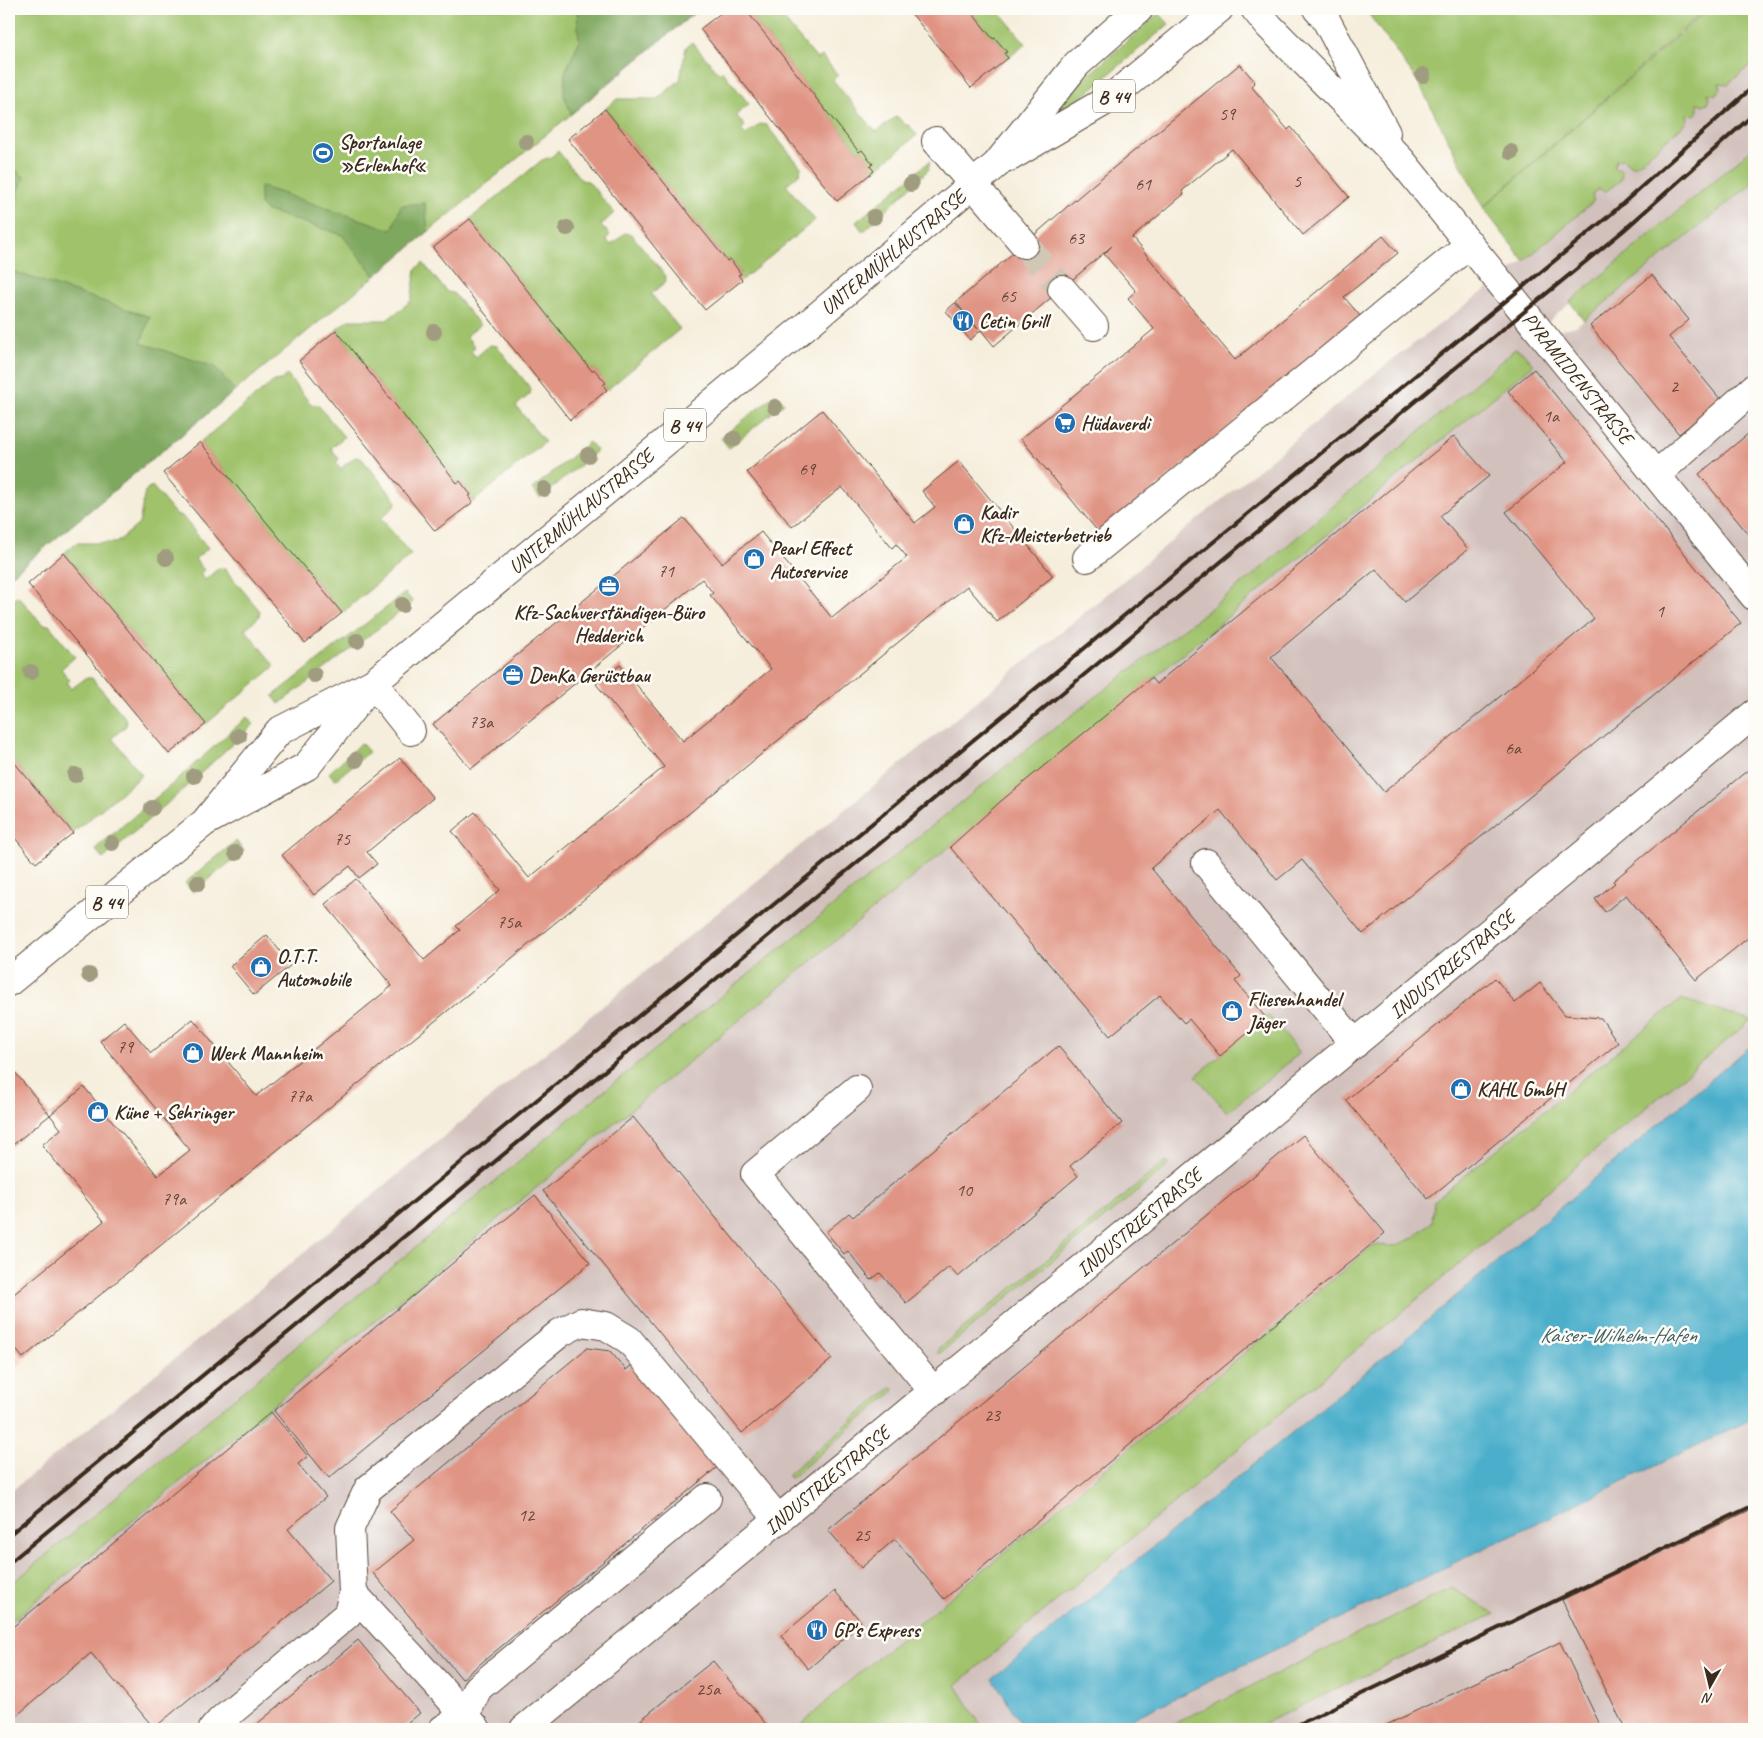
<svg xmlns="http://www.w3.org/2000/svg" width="1763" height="1738" viewBox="0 0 1763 1738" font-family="Caveat,sans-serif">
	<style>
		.built { fill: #f5d3c1 }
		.industrial { fill: #d1c0bc }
		.green { fill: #9fc26b; stroke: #6d7644 }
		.forest { fill: #7fa85f; stroke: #5d693e }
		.water { fill: #4cafcb; stroke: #446c74 }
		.building { fill: #e09484 }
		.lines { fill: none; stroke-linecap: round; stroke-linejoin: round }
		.minor-tunnel { stroke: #d1c7b6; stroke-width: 28; stroke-dasharray: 28 14; stroke-linecap: butt }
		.minor-casing { stroke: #57473a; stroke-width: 30 }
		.major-casing { stroke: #57473a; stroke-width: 30 }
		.minor { stroke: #fff; stroke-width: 28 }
		.major { stroke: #fff; stroke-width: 28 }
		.rail { stroke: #3b2a1e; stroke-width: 4 }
		.tree { fill: #a09c80 }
		.labels { text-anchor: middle; stroke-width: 5; stroke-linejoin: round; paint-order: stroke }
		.number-label { font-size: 18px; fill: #644438 }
		.shield { fill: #fdfcf7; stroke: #75695f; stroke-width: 1 }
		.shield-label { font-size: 19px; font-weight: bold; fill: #3b2a1e }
		.poi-label { font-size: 20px; font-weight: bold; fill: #3b2a1e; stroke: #fdfcf7; text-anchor: start }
		.street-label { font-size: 20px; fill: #3b2a1e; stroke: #fdfcf7 }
		.water-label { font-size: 21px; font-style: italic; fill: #425f63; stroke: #fdfcf7 }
	</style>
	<rect width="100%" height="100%" fill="#fdfcf7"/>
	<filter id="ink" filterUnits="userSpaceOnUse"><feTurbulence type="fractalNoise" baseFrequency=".02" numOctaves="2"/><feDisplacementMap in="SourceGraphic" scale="10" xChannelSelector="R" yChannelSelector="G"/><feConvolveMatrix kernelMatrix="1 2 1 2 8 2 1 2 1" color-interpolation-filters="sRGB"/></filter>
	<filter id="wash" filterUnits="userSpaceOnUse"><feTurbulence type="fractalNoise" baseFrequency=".0096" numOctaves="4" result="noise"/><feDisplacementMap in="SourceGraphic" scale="20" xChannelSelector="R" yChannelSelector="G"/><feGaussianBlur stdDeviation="1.12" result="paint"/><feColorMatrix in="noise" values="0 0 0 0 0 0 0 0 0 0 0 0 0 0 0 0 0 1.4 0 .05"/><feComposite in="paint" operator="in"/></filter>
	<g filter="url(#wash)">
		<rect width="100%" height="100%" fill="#f6eedc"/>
		<path class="built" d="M9,1342l15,19 -15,12z"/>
		<path class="industrial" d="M1754,31v116l-225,191 47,-12 178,-144v861l-359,305 -402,330 31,51h-1015v-236l228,-185 281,-233 363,-295 502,-413 141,-106 18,-33z
			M1754,1418v311h-643z"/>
		<path class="green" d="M9,9h690l-690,568z
			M745,9h30l42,50 5,-3 16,19 -5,5 43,52 21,-16 8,9h4l8,10 -43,36 -4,-5 2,-2 -10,-14 -3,2z
			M969,9h28l29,35 -18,14 -4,-5 2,-2 -11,-13 -2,1z
			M1365,9h341l-223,198 -65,-125z
			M1708,9h46v53l-26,22 -9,-1 2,5 -2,4 -5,3 -6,-2 2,5 -2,5 -5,2 -5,-2c-1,5 2,7 -3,12l-8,-1 1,4 -2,5 -48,41 -7,2 -8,-7 -7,1 -2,8 2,2 2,-2 4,4 -1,8 -16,12 -6,-3 -5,3 -2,4 2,5 -70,60 -41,-53z
			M1159,13l10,11 -131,110 -7,-9z
			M692,42l25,29 6,1 26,32 -13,11 9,11 -4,4 5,5 14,-11 6,1 35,42 -1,6 -14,12 29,35 -73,60 -4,-5 3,-2 -11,-14 -3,2 -122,-152 12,-10h40l23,-19 6,-33z
			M1754,147v35l-170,138 -14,-18z
			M558,151l23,29 7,1 26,32 -13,12 9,10 -4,4 5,6 14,-12 6,1 35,42 -1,6 -14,12 29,35 -73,61 -4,-5 2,-2 -10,-14 -3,2 -122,-152 72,-59 9,-3z
			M930,161l-2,9 -65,62 -7,-10z
			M423,263l24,29 6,1 27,32 -14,11 9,11 -4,4 5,6 14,-12 7,1 34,43 -1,5 -14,12 29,36 -72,60 -4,-6 2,-1 -11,-14 -3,2 -121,-153 12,-10h39l24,-19 5,-32z
			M1515,349l8,3 10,13 -1524,1258v-37l564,-470 442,-357 236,-182z
			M287,375l24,29 7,1 26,32 -13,11 8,11 -3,4 4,6 15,-12 6,1 35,42 -1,6 -14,12 30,37 -69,58 -142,-171 74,-61 7,-1z
			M776,394l8,9 -55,45 -8,-10z
			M589,442l8,9 -57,47 -8,-9z
			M152,486l24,29 6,1 26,32 -13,11 9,11 -4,4 5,6 14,-12 6,1 35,42 -1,6 -14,12 30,37 -69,58 -142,-171 12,-10h40l23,-19 6,-33z
			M405,593l8,9 -134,102 -6,-8z
			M18,596l24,28 7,1 26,32 -14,12 9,11 -3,3 4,6 15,-11h6l35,42 -1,6 -14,12 30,37 -69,58 -64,-77v-154z
			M247,717l7,7 -77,71 -74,64 -8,-10 75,-63z
			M361,743l8,9 -34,28 -6,-7z
			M236,841l8,10 -51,41 -8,-9z
			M1681,999l70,21 -795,665 27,44h-186l43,-40 534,-444 21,1 18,-8 19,-16 2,-21z
			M1268,1015l32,38 -73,59 -31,-36z
			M1165,1162h3l1,3 -229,188h-3l1,-4z
			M891,1388l3,1 -1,3 -102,86 -3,-1 1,-4z
			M1452,1588l43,26 -243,115h-89z"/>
		<path class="forest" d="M578,9h121l-128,105 -7,-19 1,-23 14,-30 -2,-32z
			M9,165l15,12 -15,45z
			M260,186l132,44 9,-25 24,-2 3,29 -53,44 -33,-41 -77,-25 -5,-6z
			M9,270l141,47 -9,26 74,24 20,24 -226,186z"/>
		<path class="water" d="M1754,1043v375l-643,311h-87l-31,-51 402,-330z"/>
		<g id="blocks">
			<path class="building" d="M726,9h19l114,143 3,-2 11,14 -3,2 4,5 -37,30 -137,-172z
				M908,9h61l24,30 2,-1 12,14 -3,1 4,5 -37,30z
				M1240,64l15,18 -4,4 37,44 3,-3 58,70 -46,38 -71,-86 -50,42 2,3 -52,44 103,122 148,-124 15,17 -54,44 17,20 -261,217 -79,-95 133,-110 -26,-31 8,-7 -32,-37 8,-8 -118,100 -13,-16 -11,10 -24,-29 9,-8 23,26 -22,-27 133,-114z
				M605,109l122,152 3,-2 11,15 -3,1 4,5 -37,30 -137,-171z
				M470,219l122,152 2,-2 12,14 -3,2 4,5 -37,30 -137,-172z
				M1652,275l37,45 -20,17 52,63 -42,34 -89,-108z
				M336,330l121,153 3,-2 11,14 -2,1 4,6 -38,29 -136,-170z
				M1534,369l207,254 -378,311 -61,-74 -25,20 -57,-70 -69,58 90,108 -6,5 31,37 -46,38 -31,-37 -5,4 -24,-28 -50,41 -160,-189 51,-46 150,-123 5,6 298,-248 35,40 -49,40 28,33 -63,53 -29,-33 -105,88 113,135 210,-173 -88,-107 61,-50 -59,-71z
				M822,410l93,113 20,-16 -13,-16 37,-30 94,115 -56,46 -30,-36 -944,772 -14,-17v-43l95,-77 -62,-76 19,-16 -11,-14 34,-28 74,89 32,-26 -90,-109 24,-20 27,32 42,-34 63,77 136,-110 -67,-82 31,-25 68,81 36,-30 -4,-4 44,-36 -48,-59 23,-19 54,66 135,-111 -68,-83 24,-19 63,76 88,-72 -61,-74 3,-2 -11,-14 -231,190 -38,-45 251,-206 38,45 39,-31 71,86 75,-61 -11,-13 -4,4 -50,-61 -50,40 -45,-55z
				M1754,429v112l-55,-67z
				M200,442l142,171 -37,30 -142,-170z
				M64,553l142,171 -37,30 -141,-170z
				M9,756l64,77 -37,30 -27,-32z
				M400,758l33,40 -66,54 10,12 -18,14 -9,-12 -36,29 -32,-40z
				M1754,765v168l-58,47 -70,-85 -21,17 -10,-13 20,-16 -2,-2z
				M267,935l24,30 -37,30 -24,-29z
				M1495,978l20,25 25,-20 25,32 36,3 17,25 -190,156 -82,-99z
				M1058,1046l64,77 -52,43 8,10 -120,101 -9,-10 -43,36 -26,-30 -9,7 -23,-29 -4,3 -18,-22 23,-19 4,4z
				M14,1071l36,44 -41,33v-73z
				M633,1117l199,242 -90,74 -199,-242z
				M1303,1135l82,98 -441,366 -49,-60 -34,29 -33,-38z
				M535,1195l55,68 -261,215 -55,-67z
				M587,1348l23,3 16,19 17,-14 85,102 -266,221 -89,-106 41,-33 -24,-29z
				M271,1412l37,44 -10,8 28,33 -38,32 43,52 -177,147 -63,-75 -82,69v-92z
				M1754,1508v221h-129l-63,-129z
				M835,1591l27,32 -54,46 -27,-33z
				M358,1640l62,73 -19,16h-150z
				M1560,1642l42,87h-76l-2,-3 -6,3h-140z
				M713,1661l57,68h-140l64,-53z
				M44,1723l6,6h-14z"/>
		</g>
	</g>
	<g filter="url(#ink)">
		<use href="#blocks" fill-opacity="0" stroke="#57473a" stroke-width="1"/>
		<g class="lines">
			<path class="minor-tunnel" d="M1024,244l38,45"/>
			<g class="minor-casing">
				<path id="minor" d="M1255,9l14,17 132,134 353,436
					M1317,9l8,9 61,115
					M936,141l88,103
					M1062,289l32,37
					M1656,475l98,-87
					M1087,558l383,-314
					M373,683l38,48
					M1206,863l149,181
					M857,1089l-102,85 179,218
					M353,1593l92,100 31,35
					M213,1729l8,-9 127,-106 5,-21 -3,-65 18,-39 192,-156 21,-11 25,4 23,14 150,180
					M443,1729l22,-13 13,-28 229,-190
					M524,1729l1230,-1015"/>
			</g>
			<g class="major-casing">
				<path id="major" d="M1010,157l102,-60 107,-88
					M205,822l74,-91 94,-48 447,-369 153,-130 23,-19 81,-101 62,-55
					M9,982l196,-160 102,-56 60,-76"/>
			</g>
			<use href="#minor" class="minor"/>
			<use href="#major" class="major"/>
			<path class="rail" d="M9,1535l1601,-1320 144,-129
				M9,1563l1444,-1193 170,-139 131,-117
				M1289,1729l465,-224"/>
		</g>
		<g class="tree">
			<circle cx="1423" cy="75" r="8"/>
			<circle cx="526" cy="142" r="8"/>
			<circle cx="1511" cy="152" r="8"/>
			<circle cx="911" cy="184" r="8"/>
			<circle cx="874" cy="217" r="8"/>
			<circle cx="567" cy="228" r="8"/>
			<circle cx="434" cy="332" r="8"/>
			<circle cx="775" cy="407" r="8"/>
			<circle cx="734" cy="439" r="8"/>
			<circle cx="588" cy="455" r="8"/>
			<circle cx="544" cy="489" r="8"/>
			<circle cx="166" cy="558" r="8"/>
			<circle cx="402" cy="605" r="8"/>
			<circle cx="357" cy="641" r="8"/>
			<circle cx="31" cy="672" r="8"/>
			<circle cx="314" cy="675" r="8"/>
			<circle cx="239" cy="736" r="8"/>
			<circle cx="356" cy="760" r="8"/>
			<circle cx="75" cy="775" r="8"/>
			<circle cx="194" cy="776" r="8"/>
			<circle cx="152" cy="808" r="8"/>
			<circle cx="112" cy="843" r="8"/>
			<circle cx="236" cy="853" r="8"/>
			<circle cx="198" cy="883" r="8"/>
			<circle cx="89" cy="975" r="8"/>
		</g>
	</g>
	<defs>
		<g id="stadium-disc" transform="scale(1.125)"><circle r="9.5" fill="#1f6fb2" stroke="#fdfcf7"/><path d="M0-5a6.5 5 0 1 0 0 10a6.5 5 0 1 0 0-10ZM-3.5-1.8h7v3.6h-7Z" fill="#fff"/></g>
		<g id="restaurant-disc" transform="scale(1.125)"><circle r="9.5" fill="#1f6fb2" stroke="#fdfcf7"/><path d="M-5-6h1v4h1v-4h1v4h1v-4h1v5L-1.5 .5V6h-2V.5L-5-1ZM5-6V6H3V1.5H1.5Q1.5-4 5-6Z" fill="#fff"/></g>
		<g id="supermarket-disc" transform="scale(1.125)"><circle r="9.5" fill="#1f6fb2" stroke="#fdfcf7"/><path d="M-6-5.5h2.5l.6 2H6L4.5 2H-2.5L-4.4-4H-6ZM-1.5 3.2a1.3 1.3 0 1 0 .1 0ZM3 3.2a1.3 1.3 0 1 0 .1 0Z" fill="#fff"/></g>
		<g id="shop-disc" transform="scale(1.125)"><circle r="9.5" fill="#1f6fb2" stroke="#fdfcf7"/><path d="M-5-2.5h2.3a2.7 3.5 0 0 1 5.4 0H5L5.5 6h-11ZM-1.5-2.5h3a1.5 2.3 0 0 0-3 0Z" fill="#fff"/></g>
		<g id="office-disc" transform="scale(1.125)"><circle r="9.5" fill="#1f6fb2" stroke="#fdfcf7"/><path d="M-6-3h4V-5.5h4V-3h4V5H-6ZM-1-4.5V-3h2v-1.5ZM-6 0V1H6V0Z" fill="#fff"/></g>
	</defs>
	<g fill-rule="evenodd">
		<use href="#stadium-disc" x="323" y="153"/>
		<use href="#restaurant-disc" x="963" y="321"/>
		<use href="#supermarket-disc" x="1065" y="423"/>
		<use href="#shop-disc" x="964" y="524"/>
		<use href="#shop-disc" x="754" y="559"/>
		<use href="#office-disc" x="609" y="586"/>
		<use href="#office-disc" x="513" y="675"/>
		<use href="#shop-disc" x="261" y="967"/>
		<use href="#shop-disc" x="1232" y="1011"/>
		<use href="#shop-disc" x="193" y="1053"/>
		<use href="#shop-disc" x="1461" y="1089"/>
		<use href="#shop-disc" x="98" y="1112"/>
		<use href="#restaurant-disc" x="817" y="1630"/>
	</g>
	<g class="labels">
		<g class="number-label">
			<text x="1227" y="120">59</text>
			<text x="1297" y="187">5</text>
			<text x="1143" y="190">61</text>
			<text x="1076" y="244">63</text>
			<text x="1008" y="302">65</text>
			<text x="1674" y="392">2</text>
			<text x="1551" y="422">1a</text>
			<text x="807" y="475">69</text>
			<text x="666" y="577">71</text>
			<text x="1660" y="617">1</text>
			<text x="481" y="728">73a</text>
			<text x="1513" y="754">6a</text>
			<text x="342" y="845">75</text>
			<text x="509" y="928">75a</text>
			<text x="125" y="1053">79</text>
			<text x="300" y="1102">77a</text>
			<text x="964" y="1196">10</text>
			<text x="174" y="1205">79a</text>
			<text x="992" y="1421">23</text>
			<text x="526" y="1521">12</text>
			<text x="862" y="1541">25</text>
			<text x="708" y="1695">25a</text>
		</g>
		<g class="shield">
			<rect x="1093" y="79.5" width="42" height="33" rx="4"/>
			<rect x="664" y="408.5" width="42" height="33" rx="4"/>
			<rect x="86" y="885.5" width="42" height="33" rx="4"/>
		</g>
		<g class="shield-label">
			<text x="1114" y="103">B 44</text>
			<text x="685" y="432">B 44</text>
			<text x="107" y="909">B 44</text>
		</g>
		<g class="poi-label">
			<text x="339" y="149">Sportanlage<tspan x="339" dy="23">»Erlenhof«</tspan></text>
			<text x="979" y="328">Cetin Grill</text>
			<text x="1081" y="430">Hüdaverdi</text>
			<text x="980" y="519">Kadir<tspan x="980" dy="23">Kfz-Meisterbetrieb</tspan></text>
			<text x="770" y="555">Pearl Effect<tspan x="770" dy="23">Autoservice</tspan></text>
			<text x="609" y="619" text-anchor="middle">Kfz-Sachverständigen-Büro<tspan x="609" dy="23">Hedderich</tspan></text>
			<text x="529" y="682">DenKa Gerüstbau</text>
			<text x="277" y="963">O.T.T.<tspan x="277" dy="23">Automobile</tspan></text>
			<text x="1248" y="1006">Fliesenhandel<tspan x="1248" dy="23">Jäger</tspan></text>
			<text x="209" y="1060">Werk Mannheim</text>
			<text x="1477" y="1096">KAHL GmbH</text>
			<text x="114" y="1119">Küne + Sehringer</text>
			<text x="833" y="1637">GP's Express</text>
		</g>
		<g class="street-label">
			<text transform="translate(893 252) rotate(-40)" y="7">UNTERMÜHLAUSTRASSE</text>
			<text transform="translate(1578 378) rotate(51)" y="7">PYRAMIDENSTRASSE</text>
			<text transform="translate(581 511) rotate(-40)" y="7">UNTERMÜHLAUSTRASSE</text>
			<text transform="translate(1452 964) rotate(-40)" y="7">INDUSTRIESTRASSE</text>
			<text transform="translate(1139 1222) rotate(-40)" y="7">INDUSTRIESTRASSE</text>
			<text transform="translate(827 1480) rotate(-40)" y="7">INDUSTRIESTRASSE</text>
		</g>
		<g class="water-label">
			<text x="1618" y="1342">Kaiser-Wilhelm-Hafen</text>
		</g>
	</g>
	<rect width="1763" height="1738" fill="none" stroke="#fdfcf7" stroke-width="30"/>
	<g transform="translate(1710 1686) rotate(188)" stroke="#fdfcf7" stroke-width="4" paint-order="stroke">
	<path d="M0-4L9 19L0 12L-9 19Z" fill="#3b2a1e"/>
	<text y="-8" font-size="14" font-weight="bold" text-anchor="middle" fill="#3b2a1e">N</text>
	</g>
</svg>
